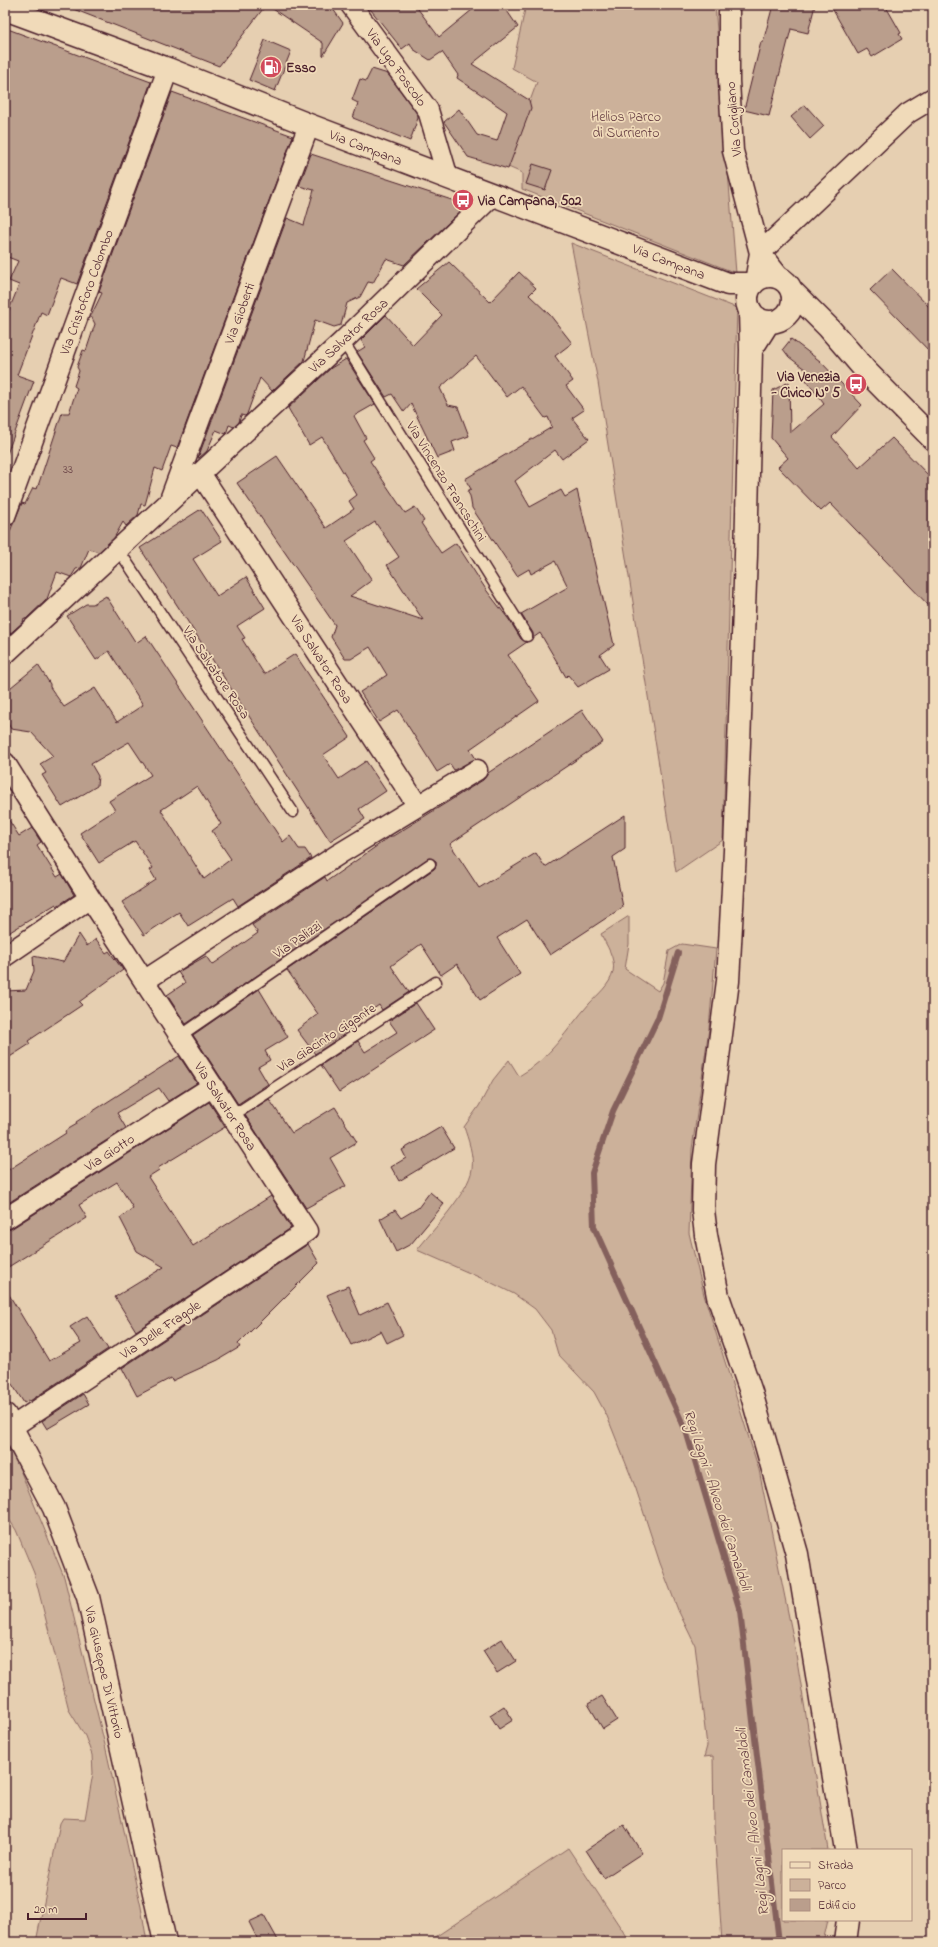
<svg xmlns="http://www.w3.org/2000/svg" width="938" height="1947" viewBox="0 0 938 1947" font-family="'Indie Flower',sans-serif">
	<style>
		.green { fill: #ccb19a; stroke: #8b6862 }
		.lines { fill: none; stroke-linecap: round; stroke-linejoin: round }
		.stream { stroke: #84605c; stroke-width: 6 }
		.building { fill: #ba9e8c; stroke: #4a1f2b; fill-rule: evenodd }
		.service-casing { stroke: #4a1f2b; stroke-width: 13 }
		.minor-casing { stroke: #4a1f2b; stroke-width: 23 }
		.tertiary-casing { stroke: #4a1f2b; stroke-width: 25 }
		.secondary-casing { stroke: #4a1f2b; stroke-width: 25 }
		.service { stroke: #f0dab9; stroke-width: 10 }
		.minor { stroke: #f0dab9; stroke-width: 20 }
		.tertiary { stroke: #f0dab9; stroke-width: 22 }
		.secondary { stroke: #f0dab9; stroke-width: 22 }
		.labels { text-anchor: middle; stroke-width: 3.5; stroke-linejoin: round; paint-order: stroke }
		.number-label { font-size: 12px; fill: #663f43 }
		.poi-label { font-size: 14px; font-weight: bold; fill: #4a1f2b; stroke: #f0dab9; text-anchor: start }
		.street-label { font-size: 14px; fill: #4a1f2b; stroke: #f0dab9 }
		.park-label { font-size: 14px; fill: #643c41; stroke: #f0dab9 }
		.water-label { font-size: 15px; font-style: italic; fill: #673f44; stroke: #f0dab9 }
	</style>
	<rect width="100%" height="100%" fill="#e6cfb1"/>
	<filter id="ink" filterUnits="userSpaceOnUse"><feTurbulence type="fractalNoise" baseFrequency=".025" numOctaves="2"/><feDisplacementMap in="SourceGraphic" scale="8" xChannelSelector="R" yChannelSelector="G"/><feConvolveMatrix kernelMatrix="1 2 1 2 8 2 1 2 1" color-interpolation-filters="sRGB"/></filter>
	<g filter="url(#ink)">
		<path class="green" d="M526,5h189l21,268 -214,-84v-16l-16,-7 31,-84 -25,-14z
			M571,243l166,65 -14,532 -47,32 -78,-490z
			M629,916v28l-4,25 33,22 5,-8 6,-32 13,-7 34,5 -7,79 -17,121 -3,84 15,62 55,175 35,172 34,208h-45v70h45l-5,22h-101l-8,-117 -1,-69 -9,1 3,-11 -12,-101 -17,-35 -18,-47 -24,-74 -29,-73 -13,-24 -36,-38 -7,-24 -16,-21 -21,-15 -24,-12 -73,-32c15,-19 52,-58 55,-81 2,-14 -4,-30 -8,-42l15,-21 14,-26 16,-20 10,16c31,-17 48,-47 70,-72 9,-10 21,-19 24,-32 3,-14 -7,-27 -12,-38z
			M10,1451l8,14 46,112 41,168 36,162 6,35h-111l24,-119 3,-5 22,1 8,-46 -1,-18 -7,-19 -16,-26 -35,-137 -18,-43 -11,-17v-59z
			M568,1848l62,94h-202z"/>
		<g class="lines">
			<path class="stream" d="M678,953l-20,65 -45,93 -21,62 2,54 92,204 54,180 39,331"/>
		</g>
		<path class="building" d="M63,5h203l-47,61z
			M267,5h63l13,18 -20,33v-13z
			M367,5h48l24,32 39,-32h25l15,22 -46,37 57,36 2,8 -23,61 -40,-12 -24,-35 15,-13 18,26 20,6 10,-29 -50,-34 1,-3 -16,-23 -12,8 -17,-11 -3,-6 -8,6z
			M773,5h42l-7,28 -17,-4 -22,87 -25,-6 17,-68h2z
			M842,5h43l16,28 -2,1 3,5 -30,18 -5,-8 -9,5 -25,-44z
			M5,28l146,54 -74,202 -16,-6 -14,37 -6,-3 -24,63 17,6 -27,73 -2,-1v-133l14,-35 -10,-4 9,-20 -13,-5z
			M265,40l26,11 -16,40 -26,-11z
			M372,69l16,5 30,41v3l-8,23 -57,-23 5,-15 -6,-3 8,-21 6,2z
			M172,92l121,44 -116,312 -6,-2 -9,25 -7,-3 -10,37 -4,-1 -3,11 -12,11 -3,-4 -9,16 -15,14 -10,-3 -8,19 -5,1 -5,8 -14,-5 -10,27 -21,20 -2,-1 -1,4 -18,16v-95l17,-40 3,1 8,-16 4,1 25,-76h7l8,-25 -3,-2 5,-15 -2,-4 6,-17 3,1 9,-27 -4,-8 11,-23 -3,-1z
			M805,105l19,21 -14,13 -19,-22z
			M311,154l156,51 -63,60 -18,-6 -13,24 -5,-1 -8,15 -13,6 -6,22 -7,2 -19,-7 -11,41 -32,30 -12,-13 -13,36 -2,2 -4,-1 -2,7 -5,5 -5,-2 -3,9 -10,-4 -9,21 -8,7h-1l89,-240 17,7 10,-35 -15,-4z
			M533,164l19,6 -7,20 -19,-6z
			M449,262l41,40 29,-30 17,16 -7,7 21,20 22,28 -17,13 18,25 -7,5 18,24 -12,8 17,21 -27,20 -7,-9 -40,31 15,26 31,-17 4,7 12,-7 37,155 -14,10 9,14 -31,18 -10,-12 -2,2 -26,-44 -7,5v-5l-12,-19 47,-27 -13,-26 -24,13 -2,-5 -12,7 -45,-68 -2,-12 -3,-5 4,-2 -6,-10 87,-52 -4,-10 -3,1 -24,-32 -14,11 -31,-41 -36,32 8,17 10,2 11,29 -17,6 3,9 -18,7 -26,-54 -7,8 -12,-18 -6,3 -29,-45 8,-5 -4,-7 25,-25 27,30 29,-30 -26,-26z
			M892,269l41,42v44l-63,-65z
			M791,339l29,22 42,44 -30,32 27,31 33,-30 41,42v130l-103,-107 -9,8 -43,-44 10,-9 -17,-20 2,-48 16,-8 1,51 34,-29 -21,-28 7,-3 -21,-16 -6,-8z
			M346,359l29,45 -21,12 12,22 -3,2 11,18 -4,3 35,52 10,-6 9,14 -3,2 20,30 15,-10 31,48 23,30 11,18 6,3 -19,13 31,46 -69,48 6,10 -22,11 -4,-6 -13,8 -39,-62 -19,12 -19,-30 27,-17 -17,-28 -19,12h-6l-14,-22 4,-12 -98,-142 40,-27 49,72 28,-19 -5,-8 8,-6 -35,-58 -13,8 -21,-37 43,-40zM375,522l24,35 -12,8 36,55 -73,-24 22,-16 -26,-39z
			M201,509l21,32 -29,18 24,37 29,-19 19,31 -28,18 8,12 -3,1 22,35 31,-20 55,83 -27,18 16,24 27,-18 20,30 -27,18 6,10 -35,22 -190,-293z
			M106,596l30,47 10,-7 137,206 7,-6 9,13h6l6,9 -73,48 -5,-8 -45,28 -9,-14 -35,23 -22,-33 34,-22 -6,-10 3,-2 -18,-27 -36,22 -19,-30 35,-23 -6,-9 42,-26 -22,-33 -38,22 7,12 -1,10 -35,21 -20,-32 4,-2 -6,-9 13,-8 -22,-24 -20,-3 -6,-11v-26l33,-27 12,19v3l14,20 31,-19 22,34 26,-17 -34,-54 -13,9 -29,-44 19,-12h7zM197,786l24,38 -9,7 19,28 -27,20 -43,-69z
			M582,710l21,32 -153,102 29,44 57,-35 9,14 80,-52v34l-12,8 10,50 -73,48 -23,-36 -30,19 23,36 -40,26 -23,-36 -16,11 -20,-31 -30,22 18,26 -27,18 -3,-5 -31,22 2,4 -35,23 -18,-24 21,-16 -31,-44 147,-101 2,-3v-5l-7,-3 -243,166 -19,-29 18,-12 -7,-11 28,-16 6,9 46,-32 -6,-8 73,-48 2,4 64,-45h2l90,-56 5,-7z
			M5,814l14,22 13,-8 9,14 -4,3 20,32 5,-3 12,21 -17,11 -1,-2 -51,31z
			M79,934l8,12 9,-7 10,14 3,-2 14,19 -44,32 3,3 -54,36 2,3 -25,16v-69l21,-1 8,-19 -1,-15 30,6z
			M259,989l29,48 -23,14 5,9 -12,7 10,17 -30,20 -45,-69z
			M416,1003l18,27 -95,62 -18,-27 37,-24 7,11 32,-20 -8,-11z
			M179,1056l18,27 -29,18 -9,-13 -42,25 9,15 -121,77v-33l61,-39 -1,-2 12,-7 -1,-2z
			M269,1099l23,34 43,-26 22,35 -27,16 16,28 -40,22 -61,-93z
			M209,1102l16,25 -67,41 1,2 -11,7 45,69 78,-50 20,32 -155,103 -21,-34 49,-30 -27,-16 -17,-33 13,-10 -16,-26 -38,23 8,13 -82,51v-39l6,-1z
			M441,1127l13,21 -55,33 -8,-14 15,-9 -4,-8z
			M430,1192l14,12 -33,40 -15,8 -16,-33 15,-9 6,8 17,-10z
			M308,1244l11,19 -81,81 2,3 -22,13 -46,21 -1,-3 -34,18 -15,-28z
			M348,1286l12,29 27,-13 16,33 -16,8 -6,-12 -30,14 -24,-50z
			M5,1288l44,73 32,-18 -11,-16 17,-11 21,33 -78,52 -1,-1 -5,3 -19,-30z
			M83,1394l6,10 -42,25 -5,-8z
			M502,1639l14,22 -19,12 -14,-22z
			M602,1696l15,24 -14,9 -15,-25z
			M504,1706l9,14 -14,9 -9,-14z
			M624,1825l18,28 -38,25 -18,-28z
			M264,1915l15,27h-20l-10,-20z"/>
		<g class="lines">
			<g class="service-casing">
				<path id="service" d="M343,341l184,295
					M118,549l175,263
					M180,1036l250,-172
					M232,1116l204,-134"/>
			</g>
			<g class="minor-casing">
				<path id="minor" d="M351,5l77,105 20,68
					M729,5v76l4,70 27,102 20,25
					M755,282l5,-29 148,-140 25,-15
					M200,473l218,333
					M171,497l138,-372
					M5,516l163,-447
					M5,654l338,-313 150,-146
					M5,763l85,135 217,333 -295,196
					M5,956l85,-58
					M144,981l195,-127 138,-84
					M5,1219l208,-133"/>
			</g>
			<g class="tertiary-casing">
				<path id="tertiary" d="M750,310l1,40 -5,205 -11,296 -7,130 -24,183 -1,46 3,25 12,61 33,96 46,162 49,296
					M751,350l17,-27
					M5,1415l49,93 34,89 77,345
					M845,1942l3,-22"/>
			</g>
			<g class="secondary-casing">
				<path id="secondary" d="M5,9l163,60 141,56 419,159h25
					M747 299a23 23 0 1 1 46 0a23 23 0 1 1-46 0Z
					M793,292l36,36 37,43 67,68"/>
			</g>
			<use href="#service" class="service"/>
			<use href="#minor" class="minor"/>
			<use href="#tertiary" class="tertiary"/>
			<use href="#secondary" class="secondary"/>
		</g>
	</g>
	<defs>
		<g id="fuel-disc" transform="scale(1.15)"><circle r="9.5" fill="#d1495b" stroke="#f0dab9"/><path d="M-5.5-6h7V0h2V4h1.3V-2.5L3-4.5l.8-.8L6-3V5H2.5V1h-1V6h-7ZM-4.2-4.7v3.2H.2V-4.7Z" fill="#fff"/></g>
		<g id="bus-disc" transform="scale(1.15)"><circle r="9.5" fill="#d1495b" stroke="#f0dab9"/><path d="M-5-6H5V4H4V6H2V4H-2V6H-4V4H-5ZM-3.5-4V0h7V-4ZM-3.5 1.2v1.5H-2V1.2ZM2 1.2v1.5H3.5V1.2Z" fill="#fff"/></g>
	</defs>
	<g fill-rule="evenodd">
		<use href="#fuel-disc" x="271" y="67"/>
		<use href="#bus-disc" x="463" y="200"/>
		<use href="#bus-disc" x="856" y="384"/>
	</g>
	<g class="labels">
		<g class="number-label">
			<text x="68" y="473">33</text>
		</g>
		<g class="poi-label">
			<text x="286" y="72">Esso</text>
			<text x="478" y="205">Via Campana, 502</text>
			<text x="840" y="381" text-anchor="end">Via Venezia<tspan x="840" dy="16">- Civico N° 5</tspan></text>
		</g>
		<g class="street-label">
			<text transform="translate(397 67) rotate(54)" y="5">Via Ugo Foscolo</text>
			<text transform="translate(733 119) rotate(-95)" y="5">Via Corigliano</text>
			<text transform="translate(366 147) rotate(21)" y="5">Via Campana</text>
			<text transform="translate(669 261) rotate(21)" y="5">Via Campana</text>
			<text transform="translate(86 292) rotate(-70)" y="5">Via Cristoforo Colombo</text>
			<text transform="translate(239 313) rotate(-70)" y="5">Via Gioberti</text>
			<text transform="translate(348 335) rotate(-43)" y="5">Via Salvator Rosa</text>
			<text transform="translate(447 481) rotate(58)" y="5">Via Vincenzo Francschini</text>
			<text transform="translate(322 659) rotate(57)" y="5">Via Salvator Rosa</text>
			<text transform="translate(217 672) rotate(56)" y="5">Via Salvatore Rosa</text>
			<text transform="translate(297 939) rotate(-34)" y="5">Via Palizzi</text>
			<text transform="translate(326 1037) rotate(-33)" y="5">Via Giacinto Gigante</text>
			<text transform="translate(226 1106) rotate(57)" y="5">Via Salvator Rosa</text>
			<text transform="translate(109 1152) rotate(-33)" y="5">Via Giotto</text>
			<text transform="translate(160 1329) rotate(-34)" y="5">Via Delle Fragole</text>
			<text transform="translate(105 1672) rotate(77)" y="5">Via Giuseppe Di Vittorio</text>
		</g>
		<g class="park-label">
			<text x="626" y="121">Helios Parco<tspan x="626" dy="16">di Surriento</tspan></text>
		</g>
		<g class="water-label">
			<text transform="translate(718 1500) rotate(72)" y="5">Regi Lagni - Alveo dei Camaldoli</text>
			<text transform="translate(752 1822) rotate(-97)" y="5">Regi Lagni - Alveo dei Camaldoli</text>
		</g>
	</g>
	<rect width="938" height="1947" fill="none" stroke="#f0dab9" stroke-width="20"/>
	<rect x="10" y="10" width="918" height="1927" fill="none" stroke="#4a1f2b" stroke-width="1.5" filter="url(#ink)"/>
	<rect x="782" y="1849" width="130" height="72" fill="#f0dab9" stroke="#ae8f80"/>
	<rect x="790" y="1862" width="20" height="6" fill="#f0dab9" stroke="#ae8f80"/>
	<text x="818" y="1869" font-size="12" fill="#4a1f2b">Strada</text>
	<rect x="790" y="1879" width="20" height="12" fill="#ccb19a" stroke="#ae8f80"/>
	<text x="818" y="1889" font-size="12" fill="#4a1f2b">Parco</text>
	<rect x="790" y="1899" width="20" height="12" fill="#ba9e8c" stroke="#ae8f80"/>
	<text x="818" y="1909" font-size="12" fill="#4a1f2b">Edificio</text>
	<path d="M28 1913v6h58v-6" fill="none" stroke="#4a1f2b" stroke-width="2"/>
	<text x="34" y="1913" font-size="12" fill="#4a1f2b" stroke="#f0dab9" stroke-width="3" paint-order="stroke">20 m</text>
</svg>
